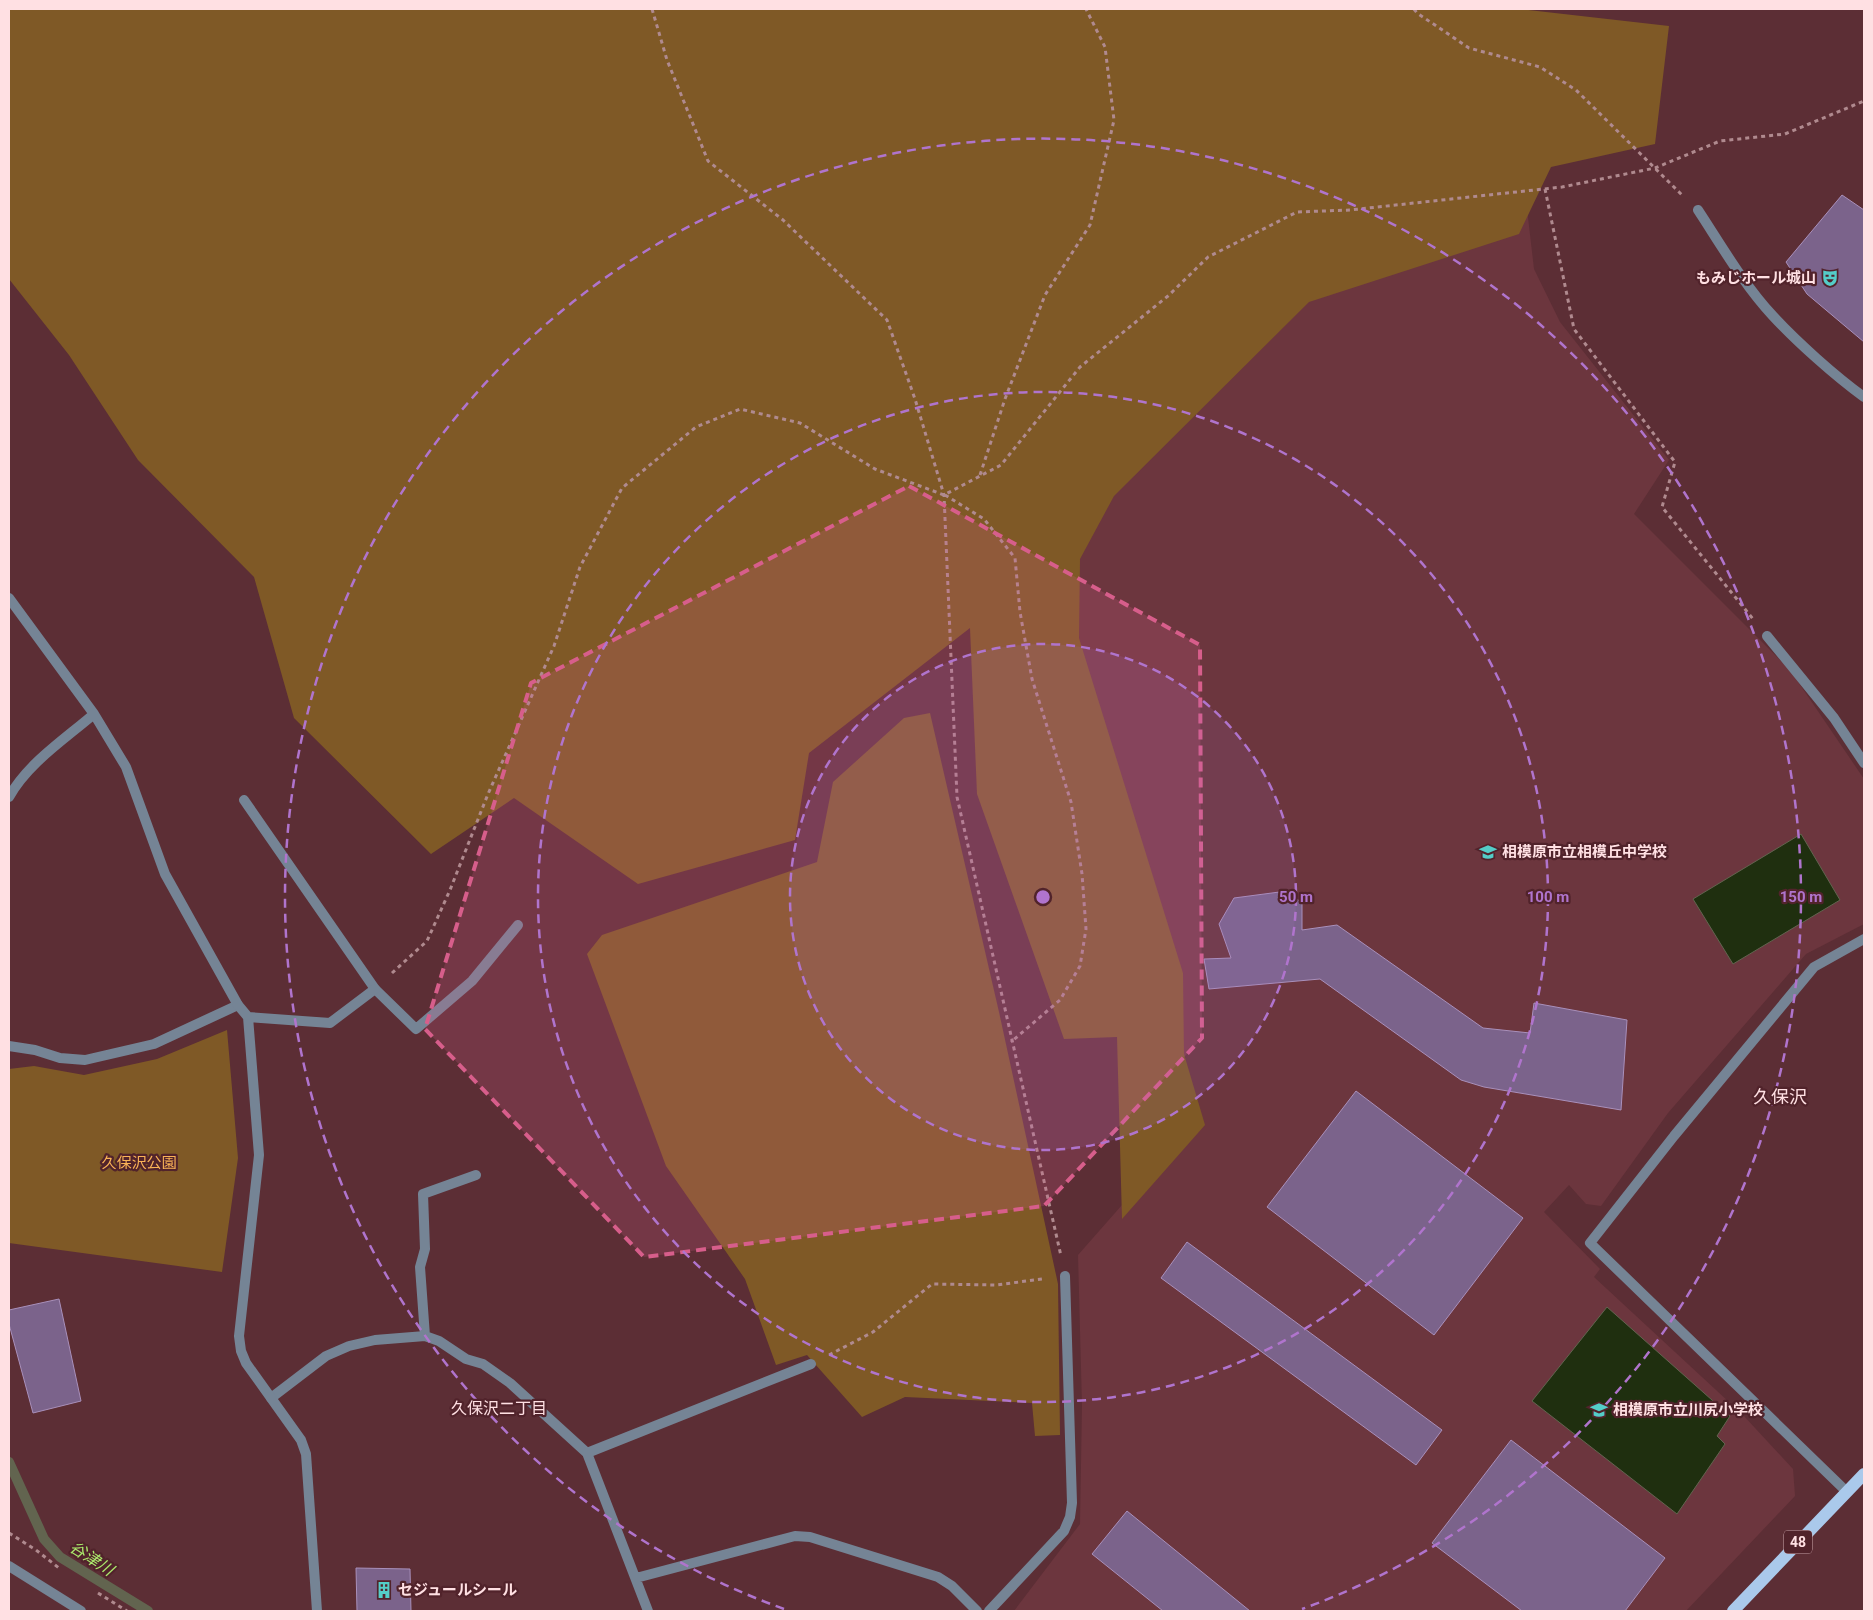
<svg xmlns="http://www.w3.org/2000/svg" width="1873" height="1620" viewBox="0 0 1873 1620" font-family="Roboto,'Noto Sans JP',sans-serif">
	<style>
		.built { fill: #6c363e }
		.green { fill: #7f5926 }
		.water { fill: #1f2f0f; stroke: #62644f }
		.lines { fill: none; stroke-linecap: round; stroke-linejoin: round }
		.stream { stroke: #62644f; stroke-width: 10 }
		.building { fill: #7b638b; stroke: #a990bb }
		.path { stroke: #b08a8f; stroke-width: 3; stroke-dasharray: 4 4; stroke-linecap: butt }
		.service { stroke: #758495; stroke-width: 10 }
		.minor { stroke: #758495; stroke-width: 10 }
		.tertiary { stroke: #758495; stroke-width: 10 }
		.primary { stroke: #aac9eb; stroke-width: 12 }
		.marked { fill: #d75e8b; fill-opacity: 0.2; stroke: #d75e8b; stroke-width: 4; stroke-dasharray: 10 6; stroke-linejoin: round }
		.ring { fill: none; stroke: #b074cd; stroke-width: 2.5; stroke-dasharray: 9 6 }
		.labels { text-anchor: middle; stroke-width: 4.5; stroke-linejoin: round; paint-order: stroke }
		.shield { fill: #51232b; stroke: #cba7ac; stroke-width: 1 }
		.shield-label { font-size: 14px; font-weight: bold; fill: #ffe0e3 }
		.poi-label { font-size: 15px; font-weight: bold; fill: #ffe0e3; stroke: #51232b; text-anchor: start }
		.park-label { font-size: 15px; fill: #fab357; stroke: #51232b }
		.neighbourhood-label { font-size: 16px; fill: #ffe0e3; stroke: #51232b }
		.water-label { font-size: 16px; font-style: italic; fill: #abe96c; stroke: #51232b }
		.quarter-label { font-size: 18px; fill: #ffe0e3; stroke: #51232b }
		.centre { fill: #b074cd; stroke: #51232b; stroke-width: 2.5 }
		.ring-label { font-size: 15px; text-anchor: middle; font-weight: bold; fill: #b074cd; stroke: #51232b; stroke-width: 4.5; stroke-linejoin: round; paint-order: stroke }
	</style>
	<rect width="100%" height="100%" fill="#5c2e35"/>
	<path class="built" d="M1526,200l8,69 26,53 109,138 -35,54 156,156 74,109v145l-58,30 -138,159 -67,93 -15,-2 -17,-19 -25,27 56,57 -6,8 149,138 50,54 2,27 -109,115h-672l66,-87 2,-119 -4,-150 95,-108 -141,-588 240,-301z"/>
	<path class="green" d="M9,9h1510l150,17 -14,118 -104,23 -32,67 -210,68 -195,194 -34,63 -1,79 104,335 1,81 21,71 -83,94 -5,-182 -53,2 -87,-245 -7,-166 -161,125 -14,87 -157,44 -124,-86 -83,56 -137,-136 -40,-141 -116,-117 -69,-105 -60,-76z
		M930,713l69,299 59,272 2,151 -25,1 -3,-33 -127,-6 -43,20 -55,-62 -31,10 -31,-86 -79,-113 -79,-212 15,-19 215,-73 16,-80 71,-64z
		M227,1030l11,128 -16,114 -213,-29v-174l25,-3 50,9 73,-16z"/>
	<path class="water" d="M1801,834l39,66 -107,64 -40,-65z
		M1607,1307l123,109 -13,20 8,8 -48,70 -145,-113z"/>
	<g class="lines">
		<path class="stream" d="M9,1462l35,77 16,18 88,54"/>
	</g>
	<path class="building" d="M1842,195l22,15v132l-57,-48 -21,-32z
		M1287,891l15,12v27l35,-5 146,103 47,5 4,-30 93,17 -6,90 -137,-23 -23,-7 -141,-101 -111,10 -5,-30 27,-1 -12,-34 15,-26z
		M1356,1091l167,127 -89,117 -167,-128z
		M1187,1242l255,188 -26,35 -255,-187z
		M59,1299l22,102 -48,12 -24,-89v-14z
		M1511,1440l154,118 -40,53h-103l-90,-68z
		M1127,1511l123,100h-87l-71,-57z
		M356,1568l54,1 1,42h-54z"/>
	<g class="lines">
		<path class="path" d="M652,9l15,51 41,101 75,59 104,100 28,79 29,96 13,302 104,459
			M1414,9l3,4 52,35 71,19 36,23 107,106
			M1545,189l29,140 101,133 -13,45 91,112
			M980,475l25,-76 40,-104 45,-70 24,-105 -9,-73 -19,-38
			M945,495l39,24 31,39 5,54 12,67 39,123 11,72 4,55 -6,37 -20,34 -49,42
			M392,973l35,-32 23,-51 38,-96 66,-148 26,-79 42,-79 74,-61 44,-18 60,14 75,46 69,26 57,-30 79,-98 88,-71 40,-39 89,-45 53,-2 212,-23 93,-19 65,-27 65,-7 79,-33
			M829,1355l44,-23 59,-48 64,1 46,-6
			M9,1533l27,17 23,18
			M98,1593l29,18"/>
		<path class="service" d="M244,800l131,189 41,40 56,-48 46,-56
			M9,1046l26,4 25,8 25,2 69,-16 84,-39
			M425,1336l-5,-69 5,-18 -2,-55 53,-19
			M271,1398l55,-42 23,-10 26,-6 50,-4 14,5 27,18 17,5 27,19 77,70 61,158
			M587,1453l224,-89
			M636,1578l159,-42 15,1 128,40 14,9 25,25
			M989,1611l75,-80 6,-14 2,-14 -7,-227"/>
		<path class="minor" d="M9,598l85,116 32,53 39,107 73,131 10,12 11,138 -20,181 2,15 5,12 55,77 5,14 11,157
			M1767,636l67,82 30,45
			M9,797c19,-34 56,-58 85,-83
			M248,1017l82,6 45,-34
			M1847,1492l-257,-249 84,-107 140,-169 50,-28"/>
		<path class="tertiary" d="M1698,210c23,35 46,75 75,106 24,26 62,60 91,81
			M9,1566l72,45"/>
		<path class="primary" d="M1733,1611l131,-137"/>
	</g>
	<path class="marked" d="M909,486l291,159 2,393 -158,168 -400,51 -219,-228 106,-346z"/>
	<circle cx="1043" cy="897" r="253" fill="#b074cd" fill-opacity=".12"/>
	<g class="ring">
		<circle cx="1043" cy="897" r="253"/>
		<circle cx="1043" cy="897" r="505"/>
		<path d="M784 1609A758 758 0 1 1 1302 1609"/>
	</g>
	<defs>
		<g id="theatre-bare" transform="scale(1.35)"><path d="M-5-5.5Q0-4 5-5.5V0Q5 5 0 6Q-5 5-5 0ZM-3.3-2.5H-1v1.5H-3.3ZM1-2.5H3.3v1.5H1ZM-2.8 1Q0 5.5 2.8 1Z" fill="#54cdc8" stroke="#51232b" stroke-width="2.5" paint-order="stroke"/></g>
		<g id="school-bare" transform="scale(1.35)"><path d="M0-5L7-2L0 1L-7-2ZM-4 1L0 2.5L4 1V4Q0 6-4 4Z" fill="#54cdc8" stroke="#51232b" stroke-width="2.5" paint-order="stroke"/></g>
		<g id="building-bare" transform="scale(1.35)"><path d="M-4-6H4V6H1V3H-1V6H-4ZM-2.5-4.3h1.7v1.8h-1.7ZM.8-4.3h1.7v1.8H.8ZM-2.5-1h1.7V.8h-1.7ZM.8-1h1.7V.8H.8Z" fill="#54cdc8" stroke="#51232b" stroke-width="2.5" paint-order="stroke"/></g>
	</defs>
	<g fill-rule="evenodd">
		<use href="#theatre-bare" x="1830" y="278"/>
		<use href="#school-bare" x="1488" y="852"/>
		<use href="#school-bare" x="1599" y="1410"/>
		<use href="#building-bare" x="384" y="1590"/>
	</g>
	<g class="labels">
		<rect class="shield" x="1784" y="1530.5" width="28" height="23" rx="4"/>
		<g class="shield-label">
			<text x="1798" y="1547">48</text>
		</g>
		<g class="poi-label">
			<text x="1816" y="283" text-anchor="end">もみじホール城山</text>
			<text x="1502" y="857">相模原市立相模丘中学校</text>
			<text x="1613" y="1415">相模原市立川尻小学校</text>
			<text x="398" y="1595">セジュールシール</text>
		</g>
		<g class="park-label">
			<text x="139" y="1168">久保沢公園</text>
		</g>
		<g class="neighbourhood-label">
			<text x="499" y="1414">久保沢二丁目</text>
		</g>
		<g class="water-label">
			<text transform="translate(92 1558) rotate(33)" y="6">谷津川</text>
		</g>
		<g class="quarter-label">
			<text x="1780" y="1103">久保沢</text>
		</g>
	</g>
	<circle cx="1043" cy="897" r="8" class="centre"/>
	<g class="ring-label">
		<text x="1296" y="902">50 m</text>
		<text x="1548" y="902">100 m</text>
		<text x="1801" y="902">150 m</text>
	</g>
	<rect width="1873" height="1620" fill="none" stroke="#ffe0e3" stroke-width="20"/>
</svg>
